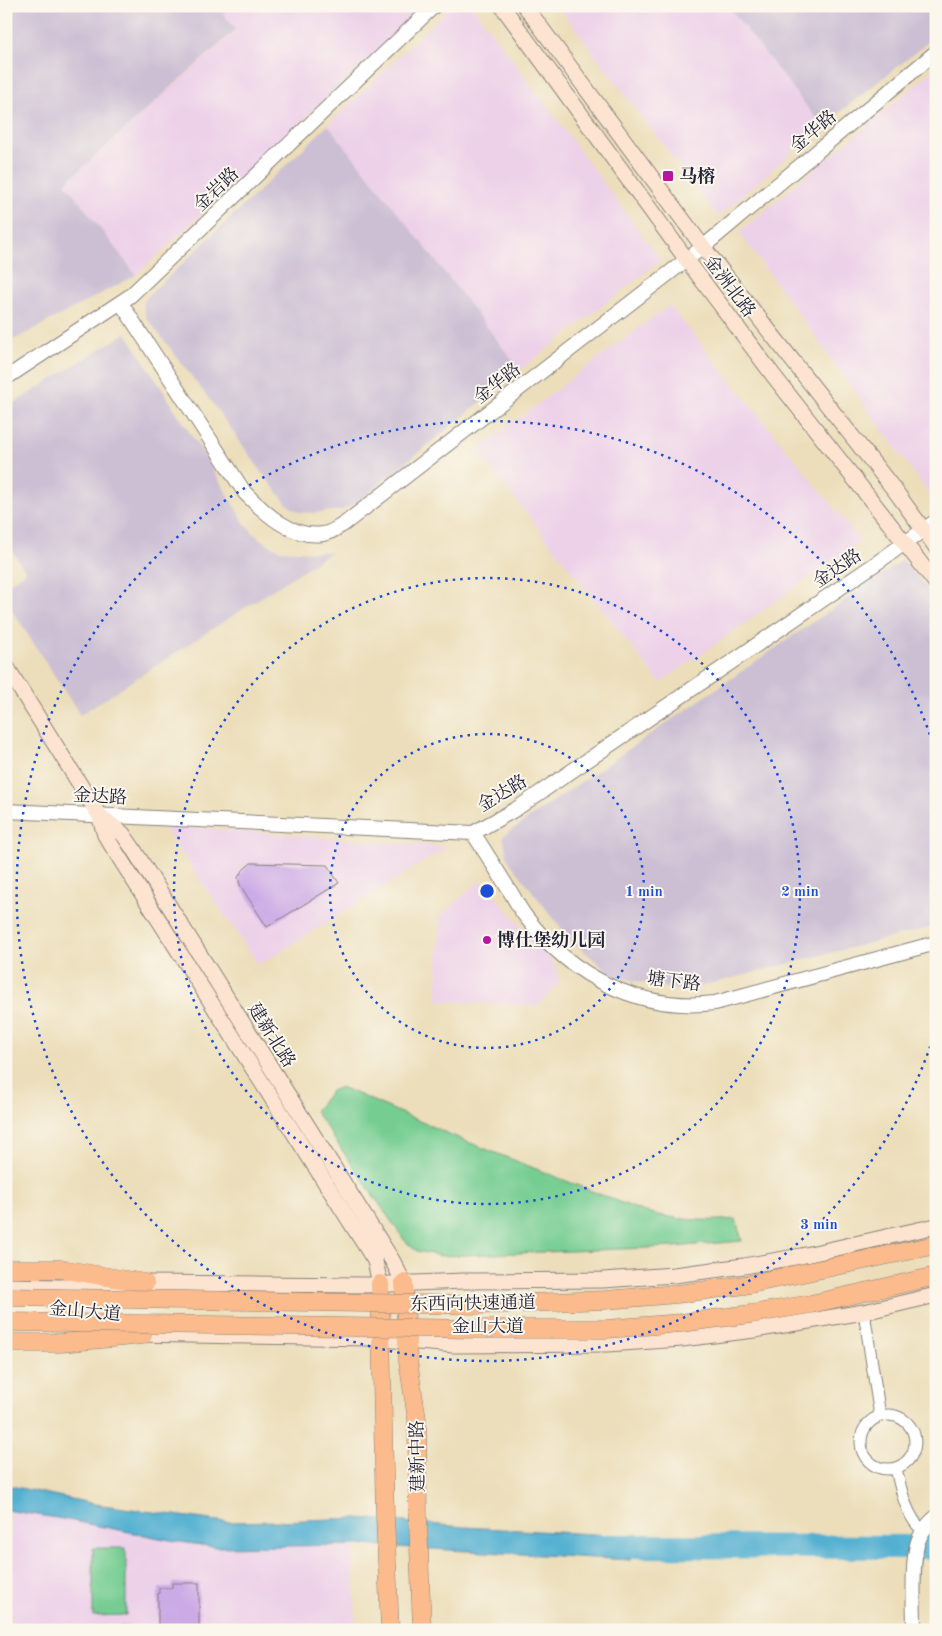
<svg xmlns="http://www.w3.org/2000/svg" width="942" height="1636" viewBox="0 0 942 1636" font-family="'Old Standard TT','Noto Serif SC',serif">
	<style>
		.built { fill: #edd1e9 }
		.industrial { fill: #ccbfd4 }
		.green { fill: #76cd92; stroke: #4c7866 }
		.water { fill: #52b0d1; stroke: #3a6986 }
		.lines { fill: none; stroke-linecap: round; stroke-linejoin: round }
		.river { stroke: #52b0d1; stroke-width: 24 }
		.building { fill: #ccaae6 }
		.minor-casing { stroke: #87807a; stroke-width: 13 }
		.tertiary-casing { stroke: #87807a; stroke-width: 16 }
		.secondary-casing { stroke: #87807a; stroke-width: 17 }
		.primary-casing { stroke: #87807a; stroke-width: 19 }
		.trunk-casing { stroke: #87807a; stroke-width: 19 }
		.minor { stroke: #fff; stroke-width: 11 }
		.tertiary { stroke: #fff; stroke-width: 14 }
		.secondary { stroke: #fde4d1; stroke-width: 15 }
		.primary { stroke: #fbbb8c; stroke-width: 18 }
		.trunk { stroke: #fbbb8c; stroke-width: 18 }
		.trunk-bridge-casing { stroke: #87807a; stroke-width: 19; stroke-linecap: butt }
		.trunk-bridge { stroke: #fbbb8c; stroke-width: 18 }
		.ring { fill: none; stroke: #1d4ed8; stroke-width: 2.5; stroke-dasharray: 2.5 5 }
		.poi-dot { fill: #b5179e; stroke: #fbf7ec; stroke-width: 2 }
		.labels { text-anchor: middle; stroke-width: 4; stroke-linejoin: round; paint-order: stroke }
		.street-label { font-size: 18px; fill: #22223b; stroke: #fbf7ec }
		.poi-label { font-size: 18px; font-weight: bold; fill: #22223b; stroke: #fbf7ec; text-anchor: start }
		.centre { fill: #1d4ed8; stroke: #fbf7ec; stroke-width: 2.5 }
		.ring-label { font-size: 15px; text-anchor: middle; font-weight: bold; fill: #1d4ed8; stroke: #fbf7ec; stroke-width: 4; stroke-linejoin: round; paint-order: stroke }
	</style>
	<rect width="100%" height="100%" fill="#fbf7ec"/>
	<filter id="ink" filterUnits="userSpaceOnUse"><feTurbulence type="fractalNoise" baseFrequency=".02" numOctaves="2"/><feDisplacementMap in="SourceGraphic" scale="10" xChannelSelector="R" yChannelSelector="G"/><feConvolveMatrix kernelMatrix="1 2 1 2 8 2 1 2 1" color-interpolation-filters="sRGB"/></filter>
	<filter id="wash" filterUnits="userSpaceOnUse"><feTurbulence type="fractalNoise" baseFrequency=".0096" numOctaves="4" result="noise"/><feDisplacementMap in="SourceGraphic" scale="20" xChannelSelector="R" yChannelSelector="G"/><feGaussianBlur stdDeviation="1.12" result="paint"/><feColorMatrix in="noise" values="0 0 0 0 0 0 0 0 0 0 0 0 0 0 0 0 0 1.4 0 .05"/><feComposite in="paint" operator="in"/></filter>
	<g filter="url(#wash)">
		<rect width="100%" height="100%" fill="#ecdeba"/>
		<path class="built" d="M232,6h193l-289,269 -71,-92 171,-153 -13,-16z
			M451,6h21l189,254 -141,110 -91,-118 -101,-127z
			M558,6h170l94,120 -104,91z
			M936,68v427h-6l-191,-263z
			M669,305l192,236 -201,142 -183,-233z
			M162,825l285,22 -188,118z
			M481,880l74,85 5,17 -22,24 -101,-5 3,-85z
			M10,1507l343,35 3,88h-345z"/>
		<path class="industrial" d="M6,6h226l-9,8 13,15 -171,154 71,92 -130,69z
			M728,6h208v30l-114,90z
			M328,125l101,127 91,118 -164,133 -14,7 -29,3 -14,-1 -11,-7 -22,-27 -47,-66 -73,-95 -3,-12 3,-7z
			M126,333l80,125 39,66 12,13 11,7 12,6 35,2h16l-251,163 -74,-114v-16l20,-13 -20,-31v-133z
			M903,560l33,39v327l-254,65 -66,-14 -44,-35 -64,-82 -5,-24z"/>
		<path class="green" d="M341,1087l122,53 179,71c32,9 61,11 94,8l6,22 -69,6 -232,9 -24,-5 -12,-10 -90,-130 16,-20z
			M93,1548h33v67l-33,1z
			M93,1627h35v3h-35z"/>
		<path class="water" d="M6,1485l89,19 130,18 55,-1 78,-3 106,9 166,9 1,24 -273,-15 -143,2 -35,-5 -117,-23 -57,-9z"/>
		<g class="lines">
			<path class="river" d="M598,1546l338,1"/>
		</g>
		<g id="blocks">
			<path class="building" d="M251,863l76,2 12,18 -72,44 -27,-42 -2,-8 6,-8z
				M172,1583h27v47h-41v-37h1v-5h13z"/>
		</g>
	</g>
	<g filter="url(#ink)">
		<use href="#blocks" fill-opacity="0" stroke="#87807a" stroke-width="1"/>
		<g class="lines">
			<g class="minor-casing">
				<path id="minor" d="M864,1312l16,104
					M861 1442a27 27 0 1 1 54 0a27 27 0 1 1-54 0Z
					M896,1469c5,21 10,47 27,62"/>
			</g>
			<g class="tertiary-casing">
				<path id="tertiary" d="M121,303l124,190c20,20 47,46 78,41 8,-1 14,-6 21,-10l359,-277 233,-195
					M6,378l124,-82 304,-290
					M6,811l467,22 43,-24 362,-247 58,-41
					M473,833c12,18 23,36 35,55 6,9 11,20 18,29 45,59 113,95 189,86l221,-60
					M914,1630c0,-22 -3,-73 5,-91 3,-8 10,-16 17,-22"/>
			</g>
			<g class="secondary-casing">
				<path id="secondary" d="M502,6l185,254 86,115 163,208
					M525,6l178,241 193,245 40,55
					M6,666l93,149 6,20 270,426 5,23
					M99,815l24,19 9,13 260,413 12,23
					M6,1286l54,1 85,-4 221,2 98,-4 139,-1 71,-5 70,-9 57,-10 135,-30
					M132,1334l238,4 84,7 153,-1 75,-5 72,-9 110,-18 72,-17"/>
			</g>
			<g class="primary-casing">
				<path id="primary" d="M404,1283l4,78 9,58 1,101 4,110
					M380,1284l5,233 5,113"/>
			</g>
			<g class="trunk-casing">
				<path id="trunk" d="M6,1269h55l84,14
					M6,1343h54l83,-8"/>
			</g>
			<use href="#minor" class="minor"/>
			<use href="#tertiary" class="tertiary"/>
			<use href="#secondary" class="secondary"/>
			<use href="#primary" class="primary"/>
			<use href="#trunk" class="trunk"/>
			<g class="trunk-bridge-casing">
				<path id="trunk-bridge" d="M6,1297l473,8 126,-5 72,-6 68,-9 191,-40
					M6,1322l472,7h129l74,-6 70,-9 60,-10 125,-28"/>
			</g>
			<use href="#trunk-bridge" class="trunk-bridge"/>
		</g>
	</g>
	<g class="ring">
		<circle cx="487" cy="891" r="157"/>
		<circle cx="487" cy="891" r="313"/>
		<path d="M935 1032A470 470 0 1 1 935 750"/>
	</g>
	<g class="poi-dot">
		<rect x="662" y="170" width="12" height="12" rx="2.5"/>
		<circle cx="487" cy="940" r="5"/>
	</g>
	<g class="labels">
		<g class="street-label">
			<text transform="translate(813 131) rotate(-40)" y="6">金华路</text>
			<text transform="translate(216 189) rotate(-44)" y="6">金岩路</text>
			<text transform="translate(730 286) rotate(53)" y="6">金洲北路</text>
			<text transform="translate(497 383) rotate(-38)" y="6">金华路</text>
			<text transform="translate(837 568) rotate(-34)" y="6">金达路</text>
			<text transform="translate(502 793) rotate(-31)" y="6">金达路</text>
			<text transform="translate(100 796) rotate(3)" y="6">金达路</text>
			<text transform="translate(674 981) rotate(7)" y="6">塘下路</text>
			<text transform="translate(272 1035) rotate(58)" y="6">建新北路</text>
			<text transform="translate(473 1303) rotate(-1)" y="6">东西向快速通道</text>
			<text transform="translate(85 1311) rotate(5)" y="6">金山大道</text>
			<text x="488" y="1332">金山大道</text>
			<text transform="translate(417 1456) rotate(-91)" y="6">建新中路</text>
		</g>
		<g class="poi-label">
			<text x="679" y="182">马榕</text>
			<text x="497" y="946">博仕堡幼儿园</text>
		</g>
	</g>
	<circle cx="487" cy="891" r="8" class="centre"/>
	<g class="ring-label">
		<text x="644" y="896">1 min</text>
		<text x="800" y="896">2 min</text>
		<text x="819" y="1229">3 min</text>
	</g>
	<rect width="942" height="1636" fill="none" stroke="#fbf7ec" stroke-width="25"/>
</svg>
